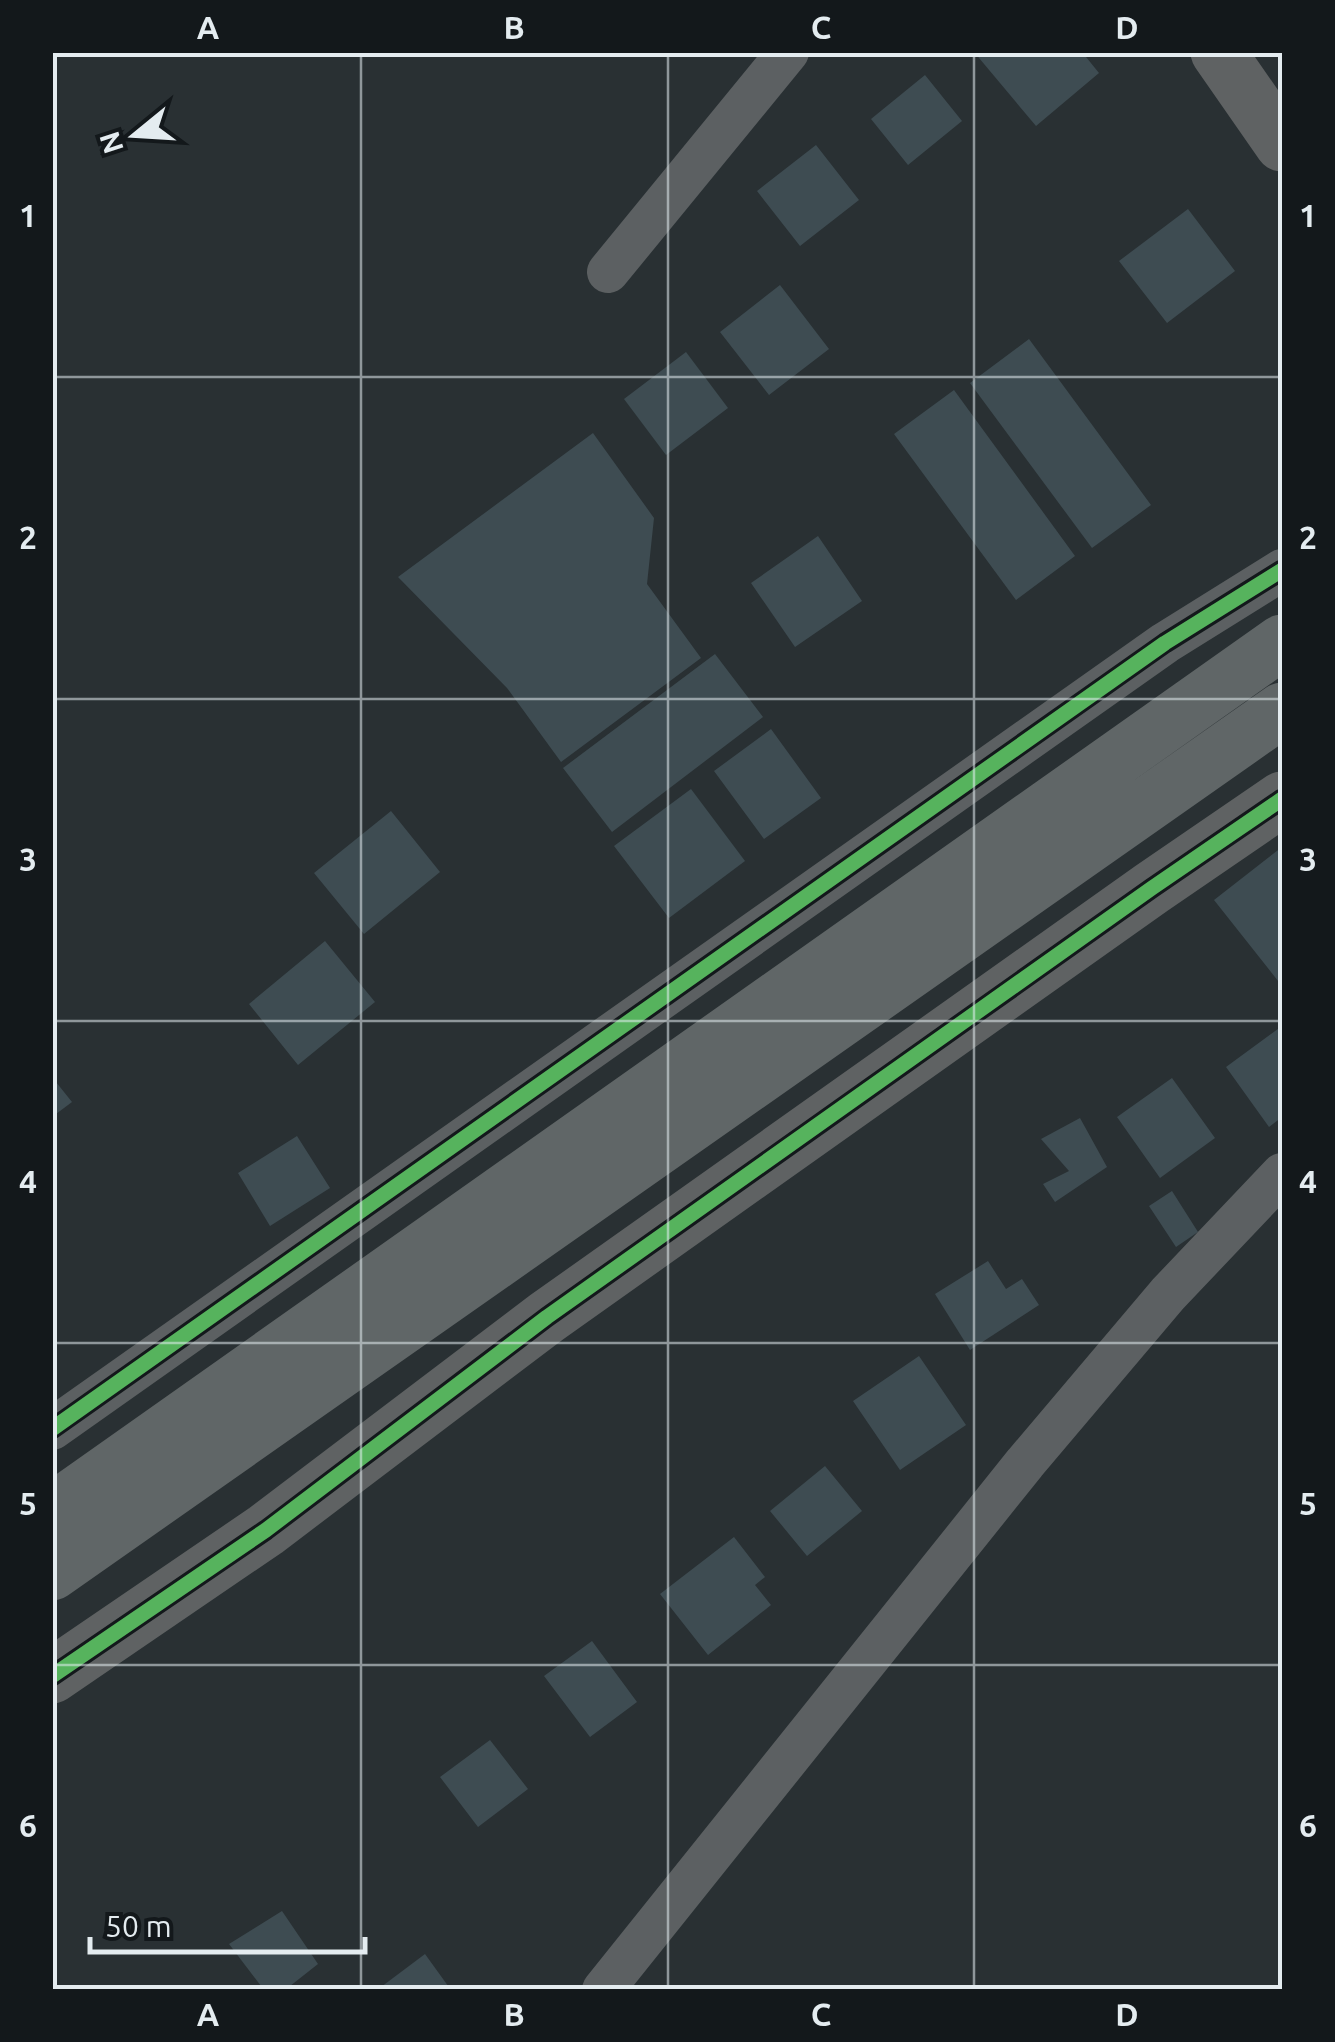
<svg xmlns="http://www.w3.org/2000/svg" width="1335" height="2042" viewBox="0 0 1335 2042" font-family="Ubuntu,sans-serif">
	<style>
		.building { fill: #3e4c52 }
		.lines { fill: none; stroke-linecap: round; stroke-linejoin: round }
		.street { stroke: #5c6062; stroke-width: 42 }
		.secondary { stroke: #5f6263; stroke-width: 55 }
		.highway { stroke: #606667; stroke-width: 55 }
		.cycleway-casing { stroke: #13181b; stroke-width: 21 }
		.cycleway { stroke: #56b35d; stroke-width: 15 }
		.grid { fill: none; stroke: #e4ecf0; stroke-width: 2.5; stroke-opacity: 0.55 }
		.neatline { fill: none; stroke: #e4ecf0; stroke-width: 4 }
		.grid-label { font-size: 32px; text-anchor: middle; font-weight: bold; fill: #e4ecf0 }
	</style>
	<rect width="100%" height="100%" fill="#293033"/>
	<path class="building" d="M974,52h108l17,21 -63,53z
		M925,75l37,46 -54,44 -37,-46z
		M816,145l43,55 -59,46 -43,-55z
		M1188,209l47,62 -68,52 -48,-62z
		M780,285l49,64 -60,46 -49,-63z
		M1029,339l122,166 -59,43 -122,-165z
		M686,352l42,56 -62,47 -42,-56z
		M954,390l121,166 -59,44 -122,-166z
		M593,433l61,85 -7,66 54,74 -140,104 -54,-74 -109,-111z
		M818,536l44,65 -67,46 -44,-64z
		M715,654l48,63 -151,115 -49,-64z
		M771,729l50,69 -57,41 -50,-68z
		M691,789l54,72 -76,57 -55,-72z
		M391,811l49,61 -76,62 -50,-61z
		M1282,847v139l-68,-86z
		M325,941l50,61 -77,63 -49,-61z
		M1282,1026v91l-13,10 -43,-60z
		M52,1077l20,25 -20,15z
		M1172,1078l43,60 -55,40 -43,-61z
		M1080,1118l27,49 -52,35 -12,-18 26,-13 -28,-32z
		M297,1136l33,52 -60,38 -32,-53z
		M1172,1191l26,41 -22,15 -27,-41z
		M988,1261l18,28 16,-10 17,26 -69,45 -35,-56z
		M919,1356l47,69 -66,45 -47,-69z
		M825,1466l37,45 -55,45 -37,-45z
		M734,1537l31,40 -10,8 16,20 -63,50 -48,-61z
		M592,1641l45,61 -47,35 -46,-61z
		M490,1740l38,49 -50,38 -38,-50z
		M282,1911l36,53 -33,26h-21l-35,-46z
		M425,1954l26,36h-74z"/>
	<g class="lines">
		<path class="street" d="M608,272l180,-220
			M52,1429l1113,-786 117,-73
			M603,1990l422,-527 143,-169 114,-120"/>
		<path class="secondary" d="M1218,52l64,92
			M52,1676l214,-146 281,-213 605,-429 130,-89"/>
		<path class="highway" d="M52,1511l1230,-869
			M52,1573l1230,-863"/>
		<g class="cycleway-casing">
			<path id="cycleway" d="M52,1429l1113,-786 117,-73
				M52,1676l214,-146 281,-213 605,-429 130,-89"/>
		</g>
		<use href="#cycleway" class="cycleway"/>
	</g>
	<path class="grid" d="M361,52v1938M668,52v1938M974,52v1938M52,377h1230M52,699h1230M52,1021h1230M52,1343h1230M52,1665h1230"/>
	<rect width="1335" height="2042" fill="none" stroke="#13181b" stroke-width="110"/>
	<g transform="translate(135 135) rotate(252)" stroke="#13181b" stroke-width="8" paint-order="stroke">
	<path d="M0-8L18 38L0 25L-18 38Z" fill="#e4ecf0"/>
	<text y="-15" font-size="28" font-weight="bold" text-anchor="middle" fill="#e4ecf0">N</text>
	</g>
	<path d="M90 1937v15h275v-15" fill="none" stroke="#e4ecf0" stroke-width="5"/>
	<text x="105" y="1937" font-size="30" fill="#e4ecf0" stroke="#13181b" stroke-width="8" paint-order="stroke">50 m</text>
	<rect x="55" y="55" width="1225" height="1932" class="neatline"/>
	<g class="grid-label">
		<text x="208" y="39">A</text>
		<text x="514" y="39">B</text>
		<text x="821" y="39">C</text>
		<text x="1127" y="39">D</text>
		<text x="28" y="227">1</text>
		<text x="1308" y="227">1</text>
		<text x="28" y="549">2</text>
		<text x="1308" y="549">2</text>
		<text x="28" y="871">3</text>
		<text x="1308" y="871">3</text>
		<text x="28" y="1193">4</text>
		<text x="1308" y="1193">4</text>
		<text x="28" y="1515">5</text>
		<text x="1308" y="1515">5</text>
		<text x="28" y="1837">6</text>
		<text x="1308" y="1837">6</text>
		<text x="208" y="2026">A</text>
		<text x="514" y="2026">B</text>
		<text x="821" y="2026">C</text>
		<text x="1127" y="2026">D</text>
	</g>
</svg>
